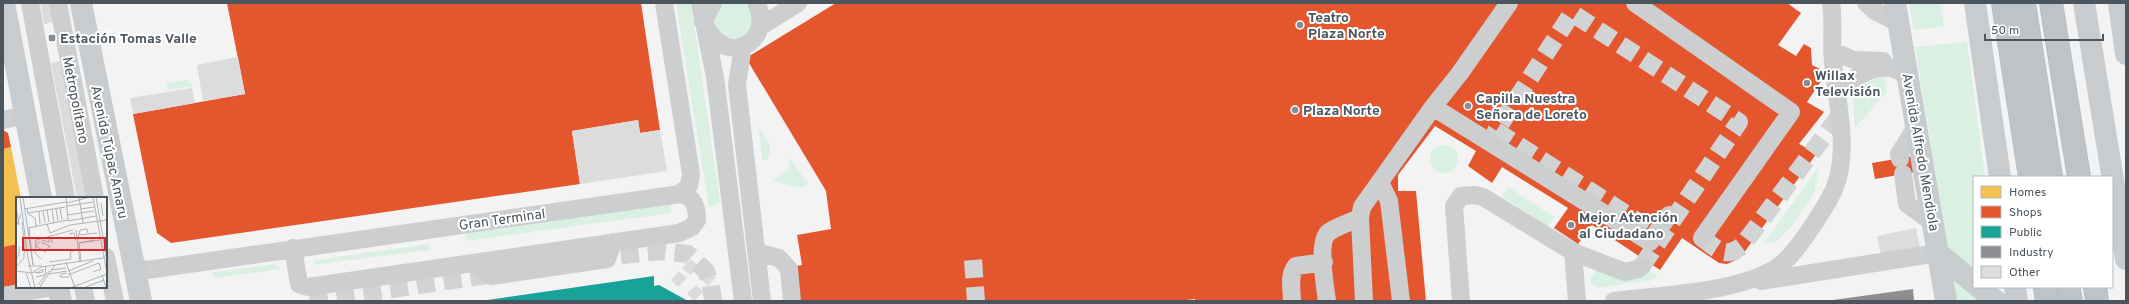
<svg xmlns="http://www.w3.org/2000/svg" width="2129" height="304" viewBox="0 0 2129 304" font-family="Overpass,sans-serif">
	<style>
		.green { fill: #d9f0e2 }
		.homes { fill: #f2c14e }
		.shops { fill: #e4572e }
		.public { fill: #17a398 }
		.industry { fill: #8d8d92 }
		.building { fill: #dcdcdd }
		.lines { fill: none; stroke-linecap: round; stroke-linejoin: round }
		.minor-tunnel { stroke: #d1d3d5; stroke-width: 18; stroke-dasharray: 18 9; stroke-linecap: butt }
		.highway-casing { stroke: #b8bdc2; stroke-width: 24 }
		.minor { stroke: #ccced0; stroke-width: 18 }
		.major { stroke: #c8ccce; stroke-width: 22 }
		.highway { stroke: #bec3c7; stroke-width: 22 }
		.poi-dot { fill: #858c92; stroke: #fff; stroke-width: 1.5 }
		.labels { text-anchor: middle; stroke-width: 4; stroke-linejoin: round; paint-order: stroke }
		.poi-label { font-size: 14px; font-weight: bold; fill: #4a555e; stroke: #fff; text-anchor: start }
		.street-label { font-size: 14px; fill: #4a555e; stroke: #fff }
		.inset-road { fill: none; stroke: #afb4b7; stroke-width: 1 }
		.view { fill: #d62828; fill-opacity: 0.15; stroke: #d62828; stroke-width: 2 }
		.inset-edge { fill: none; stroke: #4a555e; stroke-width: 2 }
	</style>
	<rect width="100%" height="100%" fill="#f3f3f3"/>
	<path class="green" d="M676,3h15l29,200 -11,4z
		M723,3h23l4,4 5,13 -10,17c-4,1 -9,3 -13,3 -18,-2 -25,-27 -9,-37z
		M1909,3h31l4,23 -30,4z
		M1967,42l18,135h-11v110h25l2,14h-45l-41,-254z
		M1884,75l3,17 -32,36c-3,-36 -6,-39 29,-53z
		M186,80l8,6 -26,4 -2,-7z
		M759,127c7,11 16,20 8,33h-5z
		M1430 159a14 14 0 1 1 28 0a14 14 0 1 1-28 0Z
		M790,158l18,26 -7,4 -28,-7 15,-12z
		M1819,166l-5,27 -20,30 -18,19 -13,3z
		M1508,187l46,30 -6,10 -46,-31z
		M671,202v11l-204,28 -1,-7z
		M429,244l1,6 -118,15 4,-5z
		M275,264l6,5 -67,9 -1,-6z
		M1597,269l44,7 8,-5 9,5 -4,3 -56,9 -7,-4 -1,-4z"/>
	<path class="homes" d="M11,147l10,51h-4v46l-14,3v-98z"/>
	<path class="shops" d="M227,3h414l19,127 -20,3 -2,-13 -66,11 8,53 -409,59 -14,-10 -24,-119 112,-20z
		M836,3h951l14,10 -23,32 18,11 8,-12 7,4 1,17 8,4 -2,2 7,4 -18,27 17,10 -25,32 18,9 -77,105 -13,6 -8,-1 -37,-25 -22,32 -68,-45 -14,19 -24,-16 14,-20 -66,-41 -10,16 -24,-17 8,-15 -41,-25 -37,49v16h18l10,110h-231v-2l-17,2h-393l-4,-32 21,-4 -5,-30 34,-6 -5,-38 -80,-133z
		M3,130l5,3 3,14 -8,2z
		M1913,156l3,16 -41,7 -3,-16z
		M17,244v41l-14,2v-40z"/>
	<path class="public" d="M654,276v10l5,-1 29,16h-207z"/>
	<path class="industry" d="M1913,289l1,12h-81v-1z"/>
	<path class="building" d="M40,3h10l3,19 -9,2z
		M238,57l7,37 -42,7 -6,-36z
		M62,61l27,137h-12l-26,-135z
		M192,88l3,15 -62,11 -3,-16z
		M638,120l2,13 20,-3 7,41 -87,13 -8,-53z
		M1916,228l4,20 -39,8 -4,-20z
		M691,259l8,8 -9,8 -8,-7z
		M709,270l7,7 -8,9 -8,-8z
		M679,271l8,7 -9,9 -7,-7z
		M696,285l7,7 -9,9 -7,-8z"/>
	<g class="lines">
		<path class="minor-tunnel" d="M1702,238c15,10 22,22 40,8l98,-131
			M594,258l68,-7 26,3 18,17 5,14 2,16
			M973,260l3,41
			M1642,266l97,-144 -167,-109 -76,118 166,106
			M310,301l191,-28"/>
		<g class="highway-casing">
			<path id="highway" d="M2003,3l27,174
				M2024,3l27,174
				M2051,3l28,174
				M2045,287l2,14
				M2068,287l3,14
				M2095,287l2,14"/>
		</g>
		<path class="minor" d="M30,3l36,195
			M58,3l37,195
			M700,3l15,74 28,224
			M713,3l-10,19c5,7 8,15 15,20 26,19 54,-12 38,-39
			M1509,3l-49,70 -27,34 217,135 19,-27
			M1635,3l156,109 -89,126
			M1866,3l9,8 23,12
			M761,26l37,-23
			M743,46l-6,39 25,216
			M1832,51l22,9 29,1
			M1836,90c22,-14 49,-36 72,-12
			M3,120l22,-5
			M1900,159l-1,-5 17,-27
			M1903,174l4,30 26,19
			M1380,182l9,19 12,100
			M293,248l6,36 9,3 371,-54 13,-6 5,-7c0,-14 -3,-23 -17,-26
			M756,252l23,6 10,11 3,32
			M1573,252l4,49
			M106,257l9,44
			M132,261l9,8 6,1 533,-76 9,-8 2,-12 -27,-171
			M473,263l19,13 115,-17 6,-17
			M1761,281l177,-28
			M83,287l3,14
			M3,296l50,-9
			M1292,301c0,-11 -4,-26 4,-35l28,-4
			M1327,301c-2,-15 -10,-60 2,-69 9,-6 21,-10 31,-14
			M1364,301l-4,-83 2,-11 71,-100
			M1461,301l-7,-95 7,-10 14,-1 8,2 90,55 52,20 13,-3 4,-3
			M1614,301c48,-6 113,-8 155,-29 16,-7 28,-24 38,-38 10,-15 21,-30 28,-47 15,-40 1,-86 -2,-126 -2,-20 1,-39 -2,-58"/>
		<path class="major" d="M4,3l37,195
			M81,3l60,298
			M1895,3l51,298
			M1975,3l25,174
			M2084,3l42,256
			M2119,3l7,51
			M1938,253l36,30
			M58,287l3,14
			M1979,287l17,14
			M2015,287l2,14"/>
		<use href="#highway" class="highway"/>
	</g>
	<g class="poi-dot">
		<circle cx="1300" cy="25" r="4"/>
		<rect x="48" y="34" width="8" height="8" rx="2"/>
		<circle cx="1807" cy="83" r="4"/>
		<circle cx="1468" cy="106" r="4"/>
		<circle cx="1295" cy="110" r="4"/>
		<circle cx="1571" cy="225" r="4"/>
	</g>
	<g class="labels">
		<g class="poi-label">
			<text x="1308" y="22">Teatro<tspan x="1308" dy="16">Plaza Norte</tspan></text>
			<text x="60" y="43">Estación Tomas Valle</text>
			<text x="1815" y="80">Willax<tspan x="1815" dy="16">Televisión</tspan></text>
			<text x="1476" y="103">Capilla Nuestra<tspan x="1476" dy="16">Señora de Loreto</tspan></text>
			<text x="1303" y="115">Plaza Norte</text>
			<text x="1579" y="222">Mejor Atención<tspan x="1579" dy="16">al Ciudadano</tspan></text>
		</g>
		<g class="street-label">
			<text transform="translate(76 100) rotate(79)" y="5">Metropolitano</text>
			<text transform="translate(110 152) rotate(78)" y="5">Avenida Túpac Amaru</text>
			<text transform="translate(1921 152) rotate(80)" y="5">Avenida Alfredo Mendiola</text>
			<text transform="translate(502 219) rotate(-8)" y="5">Gran Terminal</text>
		</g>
	</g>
	<g transform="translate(16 197)">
		<rect width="91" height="91" fill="#f3f3f3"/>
		<path class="inset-road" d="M4,0l8,61 7,30M7,0l10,68M63,0l4,26M77,0l14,76M80,0l11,63M51,6l23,-6M85,6l2,13M51,9l26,-4M11,11l1,6 7,4 1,8M44,11l2,12M8,12l42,-7M36,12l2,14M40,12l2,12M65,12l13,-2M31,13l2,12M23,14l1,13M27,14l2,12M1,15l2,13M12,16l37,-6M51,18l27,-4M52,24l28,-5M6,25l3,31M31,27l3,9 20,-8 37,-5M0,30l5,-13M12,31l40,-8 -2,-23M13,31l4,37M60,33l4,32M53,37l5,-1 2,7M63,38l18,-2M62,41l2,-8 7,-1 1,4M26,43l7,2v-5M24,44l-4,5 9,6 5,-6 -9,-4M36,46l-1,-5 8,-1M63,46l15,-3M0,62l3,-4v-8M25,62l-6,-6 1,-13 37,-10M65,64l-2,-18 21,-3M33,65l22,-3 -1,-6 6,-4M50,65l9,26M12,69h14M0,70l8,-9v-6M35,73l15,-2M0,74l16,2 9,-6 62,-9 3,-3M52,74l25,-10M18,75l3,1 6,-1v-3l-6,4M10,76l5,15M51,76l-6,1 -1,3h9M33,77l18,-3M52,78l31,-12 2,6 -8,3M86,78l4,13M20,80l9,-2 1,-9M22,88l11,-14M23,91l16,-23M54,91l37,-14M67,91l21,-8"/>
		<path class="view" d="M7,41h82v12h-82z"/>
		<rect width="91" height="91" class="inset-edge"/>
	</g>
	<rect width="2129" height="304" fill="none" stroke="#4a555e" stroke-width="8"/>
	<rect x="1973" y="176" width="140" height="112" fill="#ffffff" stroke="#b7bbbf"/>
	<rect x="1981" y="186" width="20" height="12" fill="#f2c14e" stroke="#b7bbbf"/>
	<text x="2009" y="196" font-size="12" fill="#4a555e">Homes</text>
	<rect x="1981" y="206" width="20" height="12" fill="#e4572e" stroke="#b7bbbf"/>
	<text x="2009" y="216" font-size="12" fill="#4a555e">Shops</text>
	<rect x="1981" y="226" width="20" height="12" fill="#17a398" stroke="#b7bbbf"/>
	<text x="2009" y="236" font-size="12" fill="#4a555e">Public</text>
	<rect x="1981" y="246" width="20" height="12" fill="#8d8d92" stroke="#b7bbbf"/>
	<text x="2009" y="256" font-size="12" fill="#4a555e">Industry</text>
	<rect x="1981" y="266" width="20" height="12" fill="#dcdcdd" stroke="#b7bbbf"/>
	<text x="2009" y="276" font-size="12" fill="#4a555e">Other</text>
	<path d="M1985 34v6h118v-6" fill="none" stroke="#4a555e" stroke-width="2"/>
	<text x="1991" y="34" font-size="12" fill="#4a555e" stroke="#ffffff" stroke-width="3" paint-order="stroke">50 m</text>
</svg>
